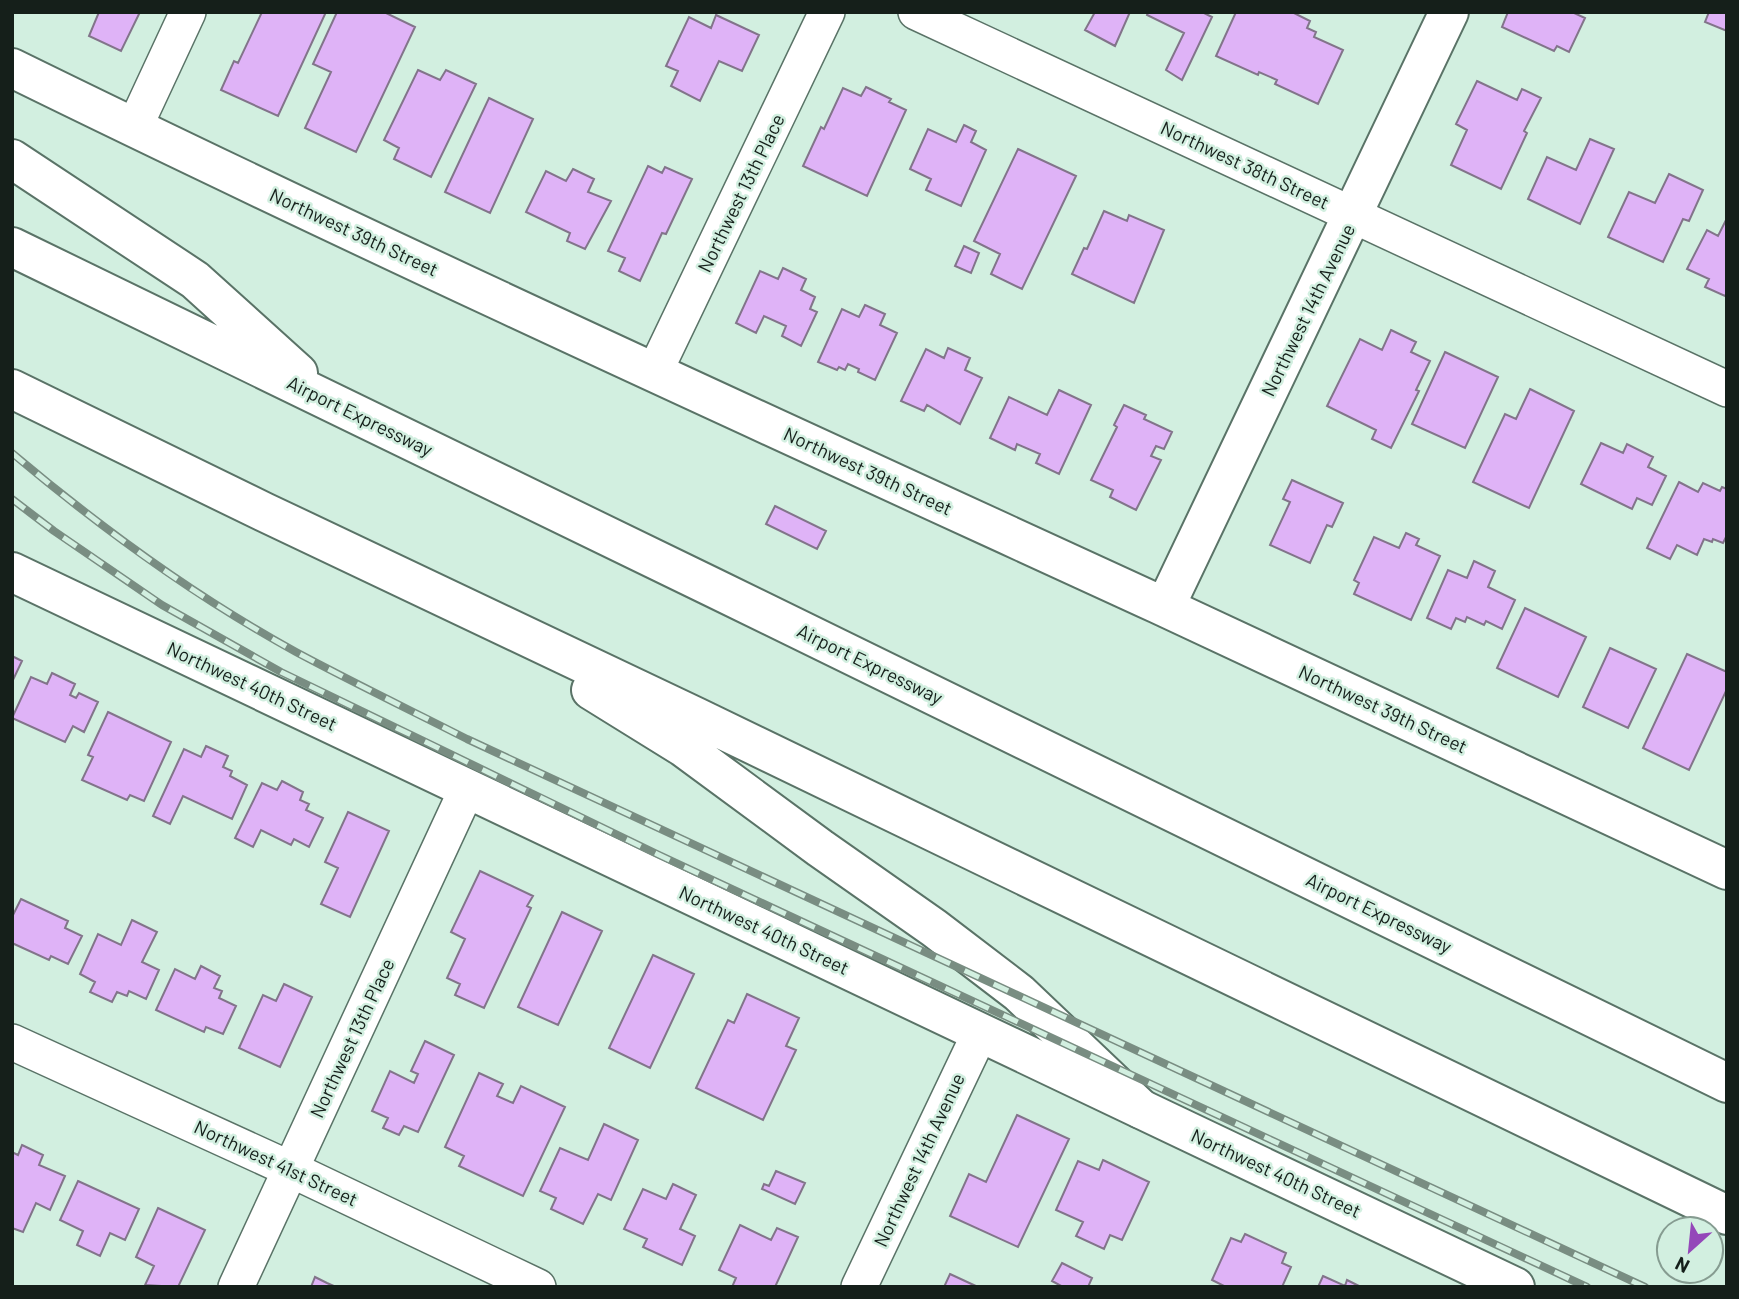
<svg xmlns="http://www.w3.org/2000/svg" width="1739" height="1299" viewBox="0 0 1739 1299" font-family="Barlow,sans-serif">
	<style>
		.building { fill: #dfb3f7; stroke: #82748a; stroke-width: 2 }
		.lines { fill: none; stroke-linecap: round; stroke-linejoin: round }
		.street-casing { stroke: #5a7367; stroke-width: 38 }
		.secondary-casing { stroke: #5a7367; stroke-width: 42 }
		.highway-casing { stroke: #5a7367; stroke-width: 42 }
		.street { stroke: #fff; stroke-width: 35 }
		.secondary { stroke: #fff; stroke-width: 38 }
		.highway { stroke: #fff; stroke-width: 38 }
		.rail-casing { stroke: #798d82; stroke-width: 8 }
		.rail { stroke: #d2efe0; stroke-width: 5; stroke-dasharray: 16; stroke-linecap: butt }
		.labels { text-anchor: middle; stroke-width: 5; stroke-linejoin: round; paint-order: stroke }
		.street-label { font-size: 19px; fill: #151f1a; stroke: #d2efe0 }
	</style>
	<rect width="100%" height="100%" fill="#d2efe0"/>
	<path class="building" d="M99,12h41l-19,39 -32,-15z
		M262,12h64l-48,104 -57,-26 13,-29 4,2z
		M337,12h47l31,15 -59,125 -51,-24 26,-56 -18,-8z
		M1095,12h35l-15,34 -30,-16z
		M1148,12h54l10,5 -30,63 -16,-10 18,-37 -37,-18z
		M1236,12h56l18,9 -3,7 9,4 -2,5 29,13 -25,54 -43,-20 2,-4 -18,-8 -1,3 -42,-19z
		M1508,12h64l13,6 -16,34 -12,-6 -3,5 -52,-24z
		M1709,12h18v19l-22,-9z
		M716,15l43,20 -17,36 -23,-10 -19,40 -29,-15 7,-15 -12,-5 23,-49 22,11z
		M418,70l22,10 6,-10 30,14 -45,93 -37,-18 5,-11 -15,-8z
		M1477,81l40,19 5,-11 19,9 -17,33 3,2 -26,56 -50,-24 16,-35 -11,-6z
		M866,87l25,12 -2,3 17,8 -39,86 -64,-30 18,-39 3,2 19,-41 18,8z
		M489,98l44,21 -43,94 -45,-21z
		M964,125l12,6 -5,11 15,8 -25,56 -35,-16 5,-11 -21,-10 18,-40 28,13z
		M1590,139l24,10 -34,75 -52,-25 19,-42 29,13z
		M1018,149l58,27 -54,113 -31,-15 9,-20 -26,-13z
		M648,166l14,7 3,-6 27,12 -26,55 -4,-1 -22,48 -21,-10 6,-13 -17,-7z
		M573,169l21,10 -6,13 23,9 -26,48 -18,-8 3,-8 -44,-21 20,-41 20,10z
		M1669,174l34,16 -14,31 -6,-2 -20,43 -55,-25 21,-45 26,11z
		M1104,211l23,10 2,-6 35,15 -30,73 -62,-29 12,-26 3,1z
		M1727,218v75l-2,3 -20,-9 4,-8 -22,-10 20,-39 11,6z
		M964,246l15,7 -8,20 -16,-7z
		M783,268l23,11 -5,11 14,7 -5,12 7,3 -16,34 -19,-10 4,-10 -22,-10 -8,17 -20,-10 24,-52 18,8z
		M865,305l20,9 -5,11 17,8 -22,47 -17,-8 1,-3 -11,-5 -3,6 -6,-3 -2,3 -19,-8 24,-53 17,8z
		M1391,330l25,12 -5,10 19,9 -14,29 3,1 -28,57 -19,-9 4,-9 -49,-24 33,-67 22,11z
		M948,348l22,10 -5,12 17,8 -22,46 -33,-19 -3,6 -23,-10 25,-52 18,9z
		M1445,352l53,25 -33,71 -53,-24z
		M1530,389l44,22 -45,97 -56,-26 32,-68 11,5z
		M1059,390l32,15 -32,69 -23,-11 4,-9 -23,-10 -2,6 -25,-12 19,-41 38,18z
		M1124,405l22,10 -2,4 28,13 -8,17 -8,-3 -5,10 10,4 -25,50 -26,-13 3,-7 -22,-10 26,-53 -3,-2z
		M1601,443l22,10 4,-9 26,13 -5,10 18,9 -14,29 -15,-7 -5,11 -51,-25z
		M1292,480l51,23 -11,24 -5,-2 -17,38 -40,-18 20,-43 -7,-3z
		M1679,482l19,10 5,-9 17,8 2,-4 5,2v46l-4,8 -10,-4 -1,3 -8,-3 -7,16 -20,-10 -7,14 -23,-11z
		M775,506l51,25 -9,18 -51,-25z
		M1406,533l13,6 -3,6 24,11 -29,64 -57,-26 5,-11 -5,-3 20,-43 25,11z
		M1474,561l21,10 -7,16 27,13 -13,29 -16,-8 -2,4 -17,-8 -2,5 -9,-4 -5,11 -24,-11 21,-48 19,8z
		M1525,608l61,29 -28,60 -61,-29z
		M1610,648l46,21 -28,59 -45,-21z
		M1687,654l40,18v17l-38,81 -46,-22z
		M12,656l10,5 -10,21z
		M52,673l23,11 -5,11 6,3 3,-5 19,9 -14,30 -11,-6 -8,16 -53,-24 19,-41 16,7z
		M108,712l63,30 -27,59 -14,-6 -3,5 -45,-20 11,-23 -5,-2z
		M206,746l22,10 -5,11 9,4 -2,5 17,9 -15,34 -49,-23 -13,28 -17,-8 31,-67 17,8z
		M282,781l21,11 -3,8 9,4 -3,6 17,8 -14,29 -15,-8 -3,6 -30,-15 -8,17 -18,-9 27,-55 15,7z
		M348,812l41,19 -39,86 -29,-13 17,-36 -13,-6z
		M480,871l53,25 -6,10 4,2 -47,100 -29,-13 5,-11 -13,-6 18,-39 -14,-7z
		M21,899l47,22 -3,7 17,8 -14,28 -17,-8 -2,4 -37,-17v-26z
		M562,912l40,19 -44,94 -40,-18z
		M132,920l25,12 -15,30 17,8 -13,29 -17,-8 -2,5 -10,-4 -5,10 -22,-10 5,-10 -15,-8 18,-40 23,11z
		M653,955l41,19 -44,94 -41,-20z
		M201,966l19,10 -6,12 8,3 -3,7 17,8 -13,28 -17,-7 -2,5 -48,-22 19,-41 20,10z
		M284,984l28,13 -32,70 -41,-19 24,-53 13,6z
		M747,994l52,24 -13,28 10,4 -33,70 -67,-32 32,-68 6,3z
		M425,1041l29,14 -36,77 -14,-6 -5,9 -16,-7 5,-10 -16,-7 18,-40 24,12 4,-9 -7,-3z
		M479,1073l24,11 -6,12 16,7 8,-17 44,21 -42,89 -64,-30 5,-10 -19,-9z
		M1017,1115l52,24 -51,108 -68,-31 19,-42 17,8z
		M604,1124l34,16 -27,60 -13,-6 -15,30 -32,-15 5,-11 -16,-7 20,-43 28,12z
		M22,1145l21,10 -4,10 26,11 -15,34 -14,-7 -13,29 -11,-4v-76l6,3z
		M1103,1160l46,22 -27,58 -12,-5 -6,14 -28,-13 7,-14 -27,-12 22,-49 21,9z
		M776,1171l29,12 -10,21 -33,-15 2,-5 5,2z
		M78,1181l61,28 -14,31 -15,-7 -10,23 -23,-11 6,-14 -23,-11z
		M673,1184l23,11 -16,34 15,7 -13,29 -39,-18 4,-8 -23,-10 19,-40 23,10z
		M158,1208l47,22 -27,57 -33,-2 9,-19 -18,-9z
		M740,1225l31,15 6,-12 21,9 -23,50h-43l4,-9 -17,-8z
		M1245,1234l41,19 -4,10 9,4 -9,20h-56l-14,-7 19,-42 10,4z
		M1062,1263l30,15 -4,9h-25l-11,-6z
		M950,1274l28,13h-34z
		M1323,1276l22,10 2,-6 14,7h-43z
		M315,1277l12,6 9,4h-25z"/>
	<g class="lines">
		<g class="street-casing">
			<path id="street" d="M916,12l811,377
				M134,128l54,-116
				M654,373l173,-361
				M12,1042l278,127 248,118
				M236,1287l231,-498
				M859,1287l121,-254"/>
		</g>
		<g class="secondary-casing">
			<path id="secondary" d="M12,68c379,186 763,360 1146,536 190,87 379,177 569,266
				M12,572l1503,715
				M1165,607l284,-595"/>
		</g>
		<g class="highway-casing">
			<path id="highway" d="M12,159l183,121 103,93
				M12,247l700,340 1015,496
				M12,389l252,123 432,205 1031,498
				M591,690l92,57 137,101 114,80 85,65 122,116"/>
		</g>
		<use href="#street" class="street"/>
		<use href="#secondary" class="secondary"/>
		<use href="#highway" class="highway"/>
		<g class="rail-casing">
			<path id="rail" d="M12,453c89,75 182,143 284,199 56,30 114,58 171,87l1178,548
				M12,499l42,32 108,74 119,67 376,182 930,433"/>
		</g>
		<use href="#rail" class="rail"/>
	</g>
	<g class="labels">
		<g class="street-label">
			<text transform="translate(1245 165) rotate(25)" y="7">Northwest 38th Street</text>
			<text transform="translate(741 193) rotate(-64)" y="7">Northwest 13th Place</text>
			<text transform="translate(354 232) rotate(25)" y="7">Northwest 39th Street</text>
			<text transform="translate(1308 310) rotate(-64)" y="7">Northwest 14th Avenue</text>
			<text transform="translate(360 416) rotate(26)" y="7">Airport Expressway</text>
			<text transform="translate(868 471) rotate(25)" y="7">Northwest 39th Street</text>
			<text transform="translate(870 664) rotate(26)" y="7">Airport Expressway</text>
			<text transform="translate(252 686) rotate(25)" y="7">Northwest 40th Street</text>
			<text transform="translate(1383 709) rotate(25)" y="7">Northwest 39th Street</text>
			<text transform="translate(1379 913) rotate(26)" y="7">Airport Expressway</text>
			<text transform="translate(764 930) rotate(25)" y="7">Northwest 40th Street</text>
			<text transform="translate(352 1038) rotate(-65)" y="7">Northwest 13th Place</text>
			<text transform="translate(919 1160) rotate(-65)" y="7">Northwest 14th Avenue</text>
			<text transform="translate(276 1163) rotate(25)" y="7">Northwest 41st Street</text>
			<text transform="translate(1276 1173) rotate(25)" y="7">Northwest 40th Street</text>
		</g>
	</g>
	<rect width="1739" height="1299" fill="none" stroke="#151f1a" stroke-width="28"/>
	<g transform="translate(1690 1250) rotate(207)"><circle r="33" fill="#d2efe0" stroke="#869c91" stroke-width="2"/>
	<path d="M0-5L12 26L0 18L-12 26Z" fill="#9447b9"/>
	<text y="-10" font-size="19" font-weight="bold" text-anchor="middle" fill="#151f1a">N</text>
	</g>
</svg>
